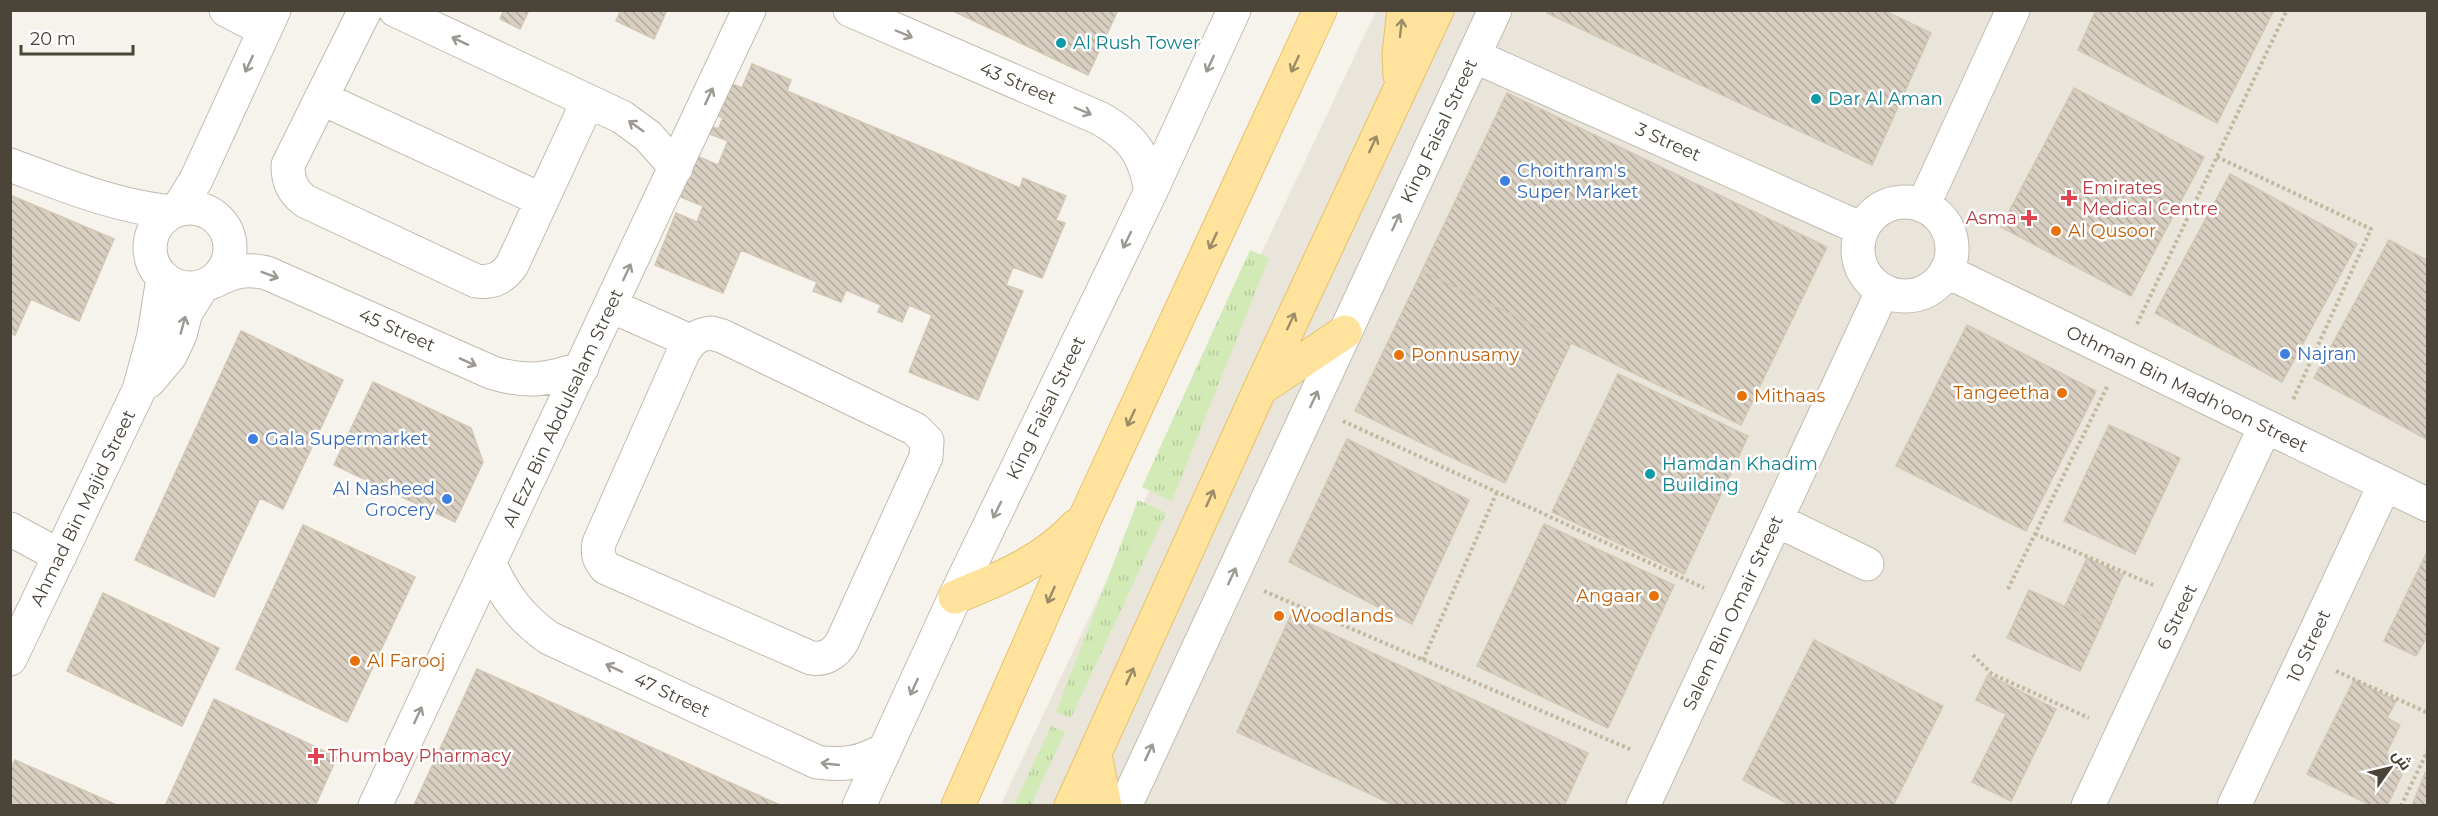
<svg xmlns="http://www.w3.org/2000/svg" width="2438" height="816" viewBox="0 0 2438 816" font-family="Montserrat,Cairo,sans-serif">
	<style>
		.residential { fill: #eae5da }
		.grass { fill: url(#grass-tufts) }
		.building { fill: url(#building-back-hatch); stroke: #d3c7b4; stroke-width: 1.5 }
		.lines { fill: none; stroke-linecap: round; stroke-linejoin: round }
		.minor-casing { stroke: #c2bbae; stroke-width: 35 }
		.major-casing { stroke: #e6c16a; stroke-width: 35 }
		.path { stroke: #c4b79f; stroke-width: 4; stroke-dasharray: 3 3; stroke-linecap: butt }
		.minor { stroke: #fff; stroke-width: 33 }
		.major { stroke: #ffe39c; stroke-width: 33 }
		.oneway { stroke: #9c8c66 }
		.oneway2 { stroke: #9c9892 }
		.culture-dot { fill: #0f9aa8; stroke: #fff; stroke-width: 2 }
		.shop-dot { fill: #3f7fe0; stroke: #fff; stroke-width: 2 }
		.health-dot { fill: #e0444e; stroke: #fff; stroke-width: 2 }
		.food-dot { fill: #e8710a; stroke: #fff; stroke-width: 2 }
		.labels { text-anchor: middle; stroke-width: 5; stroke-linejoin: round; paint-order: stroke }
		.culture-label { font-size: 18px; fill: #0d838f; stroke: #fff; text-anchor: start }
		.street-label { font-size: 18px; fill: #4b4439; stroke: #fff }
		.shop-label { font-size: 18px; fill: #366cbe; stroke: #fff; text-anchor: start }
		.health-label { font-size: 18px; fill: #be3a42; stroke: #fff; text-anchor: start }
		.food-label { font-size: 18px; fill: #c56008; stroke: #fff; text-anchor: start }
	</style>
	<defs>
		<pattern id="grass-tufts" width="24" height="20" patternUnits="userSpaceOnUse" patternTransform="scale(1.5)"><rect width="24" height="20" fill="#d2eab5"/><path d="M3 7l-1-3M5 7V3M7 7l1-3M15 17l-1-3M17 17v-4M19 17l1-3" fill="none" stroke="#b6ca9c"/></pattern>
		<pattern id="building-back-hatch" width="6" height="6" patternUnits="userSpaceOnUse" patternTransform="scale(1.5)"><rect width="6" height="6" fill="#d8cfc1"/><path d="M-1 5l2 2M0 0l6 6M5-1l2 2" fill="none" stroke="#b1aa9e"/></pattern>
	</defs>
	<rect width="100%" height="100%" fill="#f6f3ec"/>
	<path class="residential" d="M1376,11h1051v794l-1427,1z"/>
	<path class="grass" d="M1250,250l19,8 -97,243 -30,-14z
		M1138,500l28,13 -95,205 -15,-6z
		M1051,726l14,6 -34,73h-17z"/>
	<path class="building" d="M504,10h25l-9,19 -20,-10z
		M621,10h46l-13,29 -38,-18z
		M951,10h167l-30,65z
		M1548,10h335l48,23 -59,132 -325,-152z
		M2096,10h178l-57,113 -139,-73z
		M752,64l39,16 -4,11 233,97 3,-10 43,18 -10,24 9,3 -23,55 -29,-11 -7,18 17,6 -45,109 -69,-28 23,-57 -23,-10 -7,17 -24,-10 3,-7 -35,-15 -5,12 -28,-11 4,-9 -76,-32 -18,43 -68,-28 21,-52 21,9 6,-16 -22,-9 16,-41 21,9 10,-24 -18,-7 3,-7 5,2 5,-11 -6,-3 13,-32 12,5z
		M2074,88l130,69 -73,139 -130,-69z
		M1507,93l320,154 -86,178 -319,-154z
		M2230,174l127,70 -75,138 -127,-69z
		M10,195l104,44 -35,82 -48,-22 -16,36 -5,-2z
		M2389,240l39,21v179l-114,-62z
		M1422,271l149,72 -66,140 -150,-72z
		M1967,325l129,66 -70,140 -130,-65z
		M241,331l102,49 -60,129 -23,-11 -46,99 -79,-37z
		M1618,374l130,62 -64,138 -132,-62z
		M373,382l98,46 12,34 -28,60 -121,-57z
		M2109,425l71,33 -45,96 -71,-33z
		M1347,439l122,61 -57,124 -123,-62z
		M1544,524l130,61 -66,143 -131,-62z
		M303,525l112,52 -68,145 -111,-53z
		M2428,550v85l-12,21 -32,-15z
		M2087,558l36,17 -21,48 -37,-17z
		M2029,590l73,33 -22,48 -73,-33z
		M103,593l116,55 -37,78 -115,-55z
		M1291,615l297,138 -24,53h-168l-159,-74z
		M1814,640l129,66 -50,100h-101l-49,-26z
		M477,669l305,137 -368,-1z
		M1988,675l68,34 -45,92 -39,-19 34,-68 -30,-14z
		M2354,680l42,21 -9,17 13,7 -14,29 21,10 -20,42h-15l-65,-32z
		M214,699l123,58 -22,49h-150z
		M15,760l104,46h-109v-37z
		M2425,773l3,1v32h-16z"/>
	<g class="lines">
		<g class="minor-casing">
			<path id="minor" d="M226,10l39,20
				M365,10l-77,155c0,16 4,26 17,36l171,80c16,2 26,-2 36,-16l76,-164
				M395,10l227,107 26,19 28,32
				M850,10l249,108c34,19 45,35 52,73
				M1474,56l388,173
				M321,98l221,102
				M10,165c54,20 104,41 161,47
				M1858 249a47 47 0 1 1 94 0a47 47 0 1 1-94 0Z
				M1923,206l90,-196
				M150 248a40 40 0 1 1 80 0a40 40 0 1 1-80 0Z
				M178,209l18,-29 78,-170
				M1946,271l482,234
				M215,281c18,-10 32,-13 52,-8l226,100c35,10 55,7 89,-5
				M611,306l79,35
				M711,333l11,3 193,93 12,12 -1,16 -84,185c-7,12 -17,18 -31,16l-205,-90c-7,-8 -9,-14 -7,-25l85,-192c8,-12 13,-16 27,-18z
				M149,381l21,-25 10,-21 6,-23 16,-25
				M1776,520l91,44
				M10,529l50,27
				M490,564c14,32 31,54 59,74l268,124c26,4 45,1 68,-13
				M10,659l129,-269 15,-55 9,-57
				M375,806l374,-796
				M859,806l96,-209 196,-406 83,-181
				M1125,806l370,-796
				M1643,806l240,-516
				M2088,806l177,-379
				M2234,806l150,-320"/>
		</g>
		<g class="major-casing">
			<path id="major" d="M1400,76l-1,-22 5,-44
				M1260,389l85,-57
				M955,597c45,-18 87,-35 121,-71
				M1095,754l10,52
				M958,806l128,-290 234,-506
				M1071,806l189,-417 177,-379"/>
		</g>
		<path class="path" d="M2217,157l154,72 -78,171
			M2137,324l150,-314
			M1343,421l361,167
			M2035,534l118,51
			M2008,589l99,-202
			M1264,591l368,159
			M1973,655l19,19 97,44
			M1423,660l74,-168
			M2336,671l92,42
			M2401,806l27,-56"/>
		<use href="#minor" class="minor"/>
		<use href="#major" class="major"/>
	</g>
	<defs><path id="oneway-shaft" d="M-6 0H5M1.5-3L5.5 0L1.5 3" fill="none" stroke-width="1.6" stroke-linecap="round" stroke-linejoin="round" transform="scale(1.5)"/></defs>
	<g class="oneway">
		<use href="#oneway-shaft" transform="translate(1401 28) rotate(-83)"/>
		<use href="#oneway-shaft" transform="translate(1295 64) rotate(115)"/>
		<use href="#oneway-shaft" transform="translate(1373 144) rotate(-65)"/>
		<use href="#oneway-shaft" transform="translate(1213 241) rotate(115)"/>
		<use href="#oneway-shaft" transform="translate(1291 321) rotate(-65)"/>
		<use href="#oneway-shaft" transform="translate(1131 418) rotate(115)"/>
		<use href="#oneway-shaft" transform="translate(1210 498) rotate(-66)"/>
		<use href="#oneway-shaft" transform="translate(1051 595) rotate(114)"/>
		<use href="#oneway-shaft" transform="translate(1130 676) rotate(-66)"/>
	</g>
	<g class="oneway2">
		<use href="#oneway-shaft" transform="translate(904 34) rotate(23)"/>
		<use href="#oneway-shaft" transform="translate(460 41) rotate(-155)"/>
		<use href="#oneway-shaft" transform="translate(249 64) rotate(115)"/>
		<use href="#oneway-shaft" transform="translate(1210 64) rotate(115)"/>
		<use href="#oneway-shaft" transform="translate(709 96) rotate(-65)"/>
		<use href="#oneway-shaft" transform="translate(1083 111) rotate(23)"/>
		<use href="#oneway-shaft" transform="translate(636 126) rotate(-145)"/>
		<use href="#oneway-shaft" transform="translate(1396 222) rotate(-65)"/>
		<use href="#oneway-shaft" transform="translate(1127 240) rotate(116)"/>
		<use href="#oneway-shaft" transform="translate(627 272) rotate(-65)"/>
		<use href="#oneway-shaft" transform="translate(270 275) rotate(20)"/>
		<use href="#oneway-shaft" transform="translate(183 325) rotate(-75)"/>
		<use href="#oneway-shaft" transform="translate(468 362) rotate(24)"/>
		<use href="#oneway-shaft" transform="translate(1314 399) rotate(-65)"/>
		<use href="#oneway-shaft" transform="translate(997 510) rotate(116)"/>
		<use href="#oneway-shaft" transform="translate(1232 576) rotate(-65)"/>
		<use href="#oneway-shaft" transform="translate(614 668) rotate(-155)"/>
		<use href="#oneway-shaft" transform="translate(914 687) rotate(115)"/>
		<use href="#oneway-shaft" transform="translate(418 715) rotate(-65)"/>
		<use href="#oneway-shaft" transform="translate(1149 752) rotate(-65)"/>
		<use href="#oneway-shaft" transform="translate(830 764) rotate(-174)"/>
	</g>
	<g class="culture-dot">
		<circle cx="1061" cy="43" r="6"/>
		<circle cx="1816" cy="99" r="6"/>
		<circle cx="1650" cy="474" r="6"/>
	</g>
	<g class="shop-dot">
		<circle cx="1505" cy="181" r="6"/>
		<circle cx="2285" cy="354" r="6"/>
		<circle cx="253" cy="439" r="6"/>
		<circle cx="447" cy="499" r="6"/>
	</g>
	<g class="health-dot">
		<path d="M2066 189h6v6h6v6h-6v6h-6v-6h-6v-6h6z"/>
		<path d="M2026 209h6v6h6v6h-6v6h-6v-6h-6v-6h6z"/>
		<path d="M313 747h6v6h6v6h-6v6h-6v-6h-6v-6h6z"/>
	</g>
	<g class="food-dot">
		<circle cx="2056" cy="231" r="6"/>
		<circle cx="1399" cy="355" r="6"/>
		<circle cx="2062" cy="393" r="6"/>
		<circle cx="1742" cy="396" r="6"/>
		<circle cx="1654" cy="596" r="6"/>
		<circle cx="1279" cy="616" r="6"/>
		<circle cx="355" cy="661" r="6"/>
	</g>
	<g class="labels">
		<g class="culture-label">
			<text x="1073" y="49">Al Rush Tower</text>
			<text x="1828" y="105">Dar Al Aman</text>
			<text x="1662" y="470">Hamdan Khadim<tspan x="1662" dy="21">Building</tspan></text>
		</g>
		<g class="street-label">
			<text transform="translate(1018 83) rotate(23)" y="6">43 Street</text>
			<text transform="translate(1439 131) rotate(-65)" y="6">King Faisal Street</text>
			<text transform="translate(1668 142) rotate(24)" y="6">3 Street</text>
			<text transform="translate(397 330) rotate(24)" y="6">45 Street</text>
			<text transform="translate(2187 389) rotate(26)" y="6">Othman Bin Madh'oon Street</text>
			<text transform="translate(563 408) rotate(-65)" y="6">Al Ezz Bin Abdulsalam Street</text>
			<text transform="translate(1046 408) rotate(-64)" y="6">King Faisal Street</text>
			<text transform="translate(83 508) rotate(-64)" y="6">Ahmad Bin Majid Street</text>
			<text transform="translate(1733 613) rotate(-65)" y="6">Salem Bin Omair Street</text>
			<text transform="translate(2177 617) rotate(-65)" y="6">6 Street</text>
			<text transform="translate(2309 646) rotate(-65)" y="6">10 Street</text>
			<text transform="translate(672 695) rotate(25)" y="6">47 Street</text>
		</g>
		<g class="shop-label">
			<text x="1517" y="177">Choithram's<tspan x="1517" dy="21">Super Market</tspan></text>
			<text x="2297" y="360">Najran</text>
			<text x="265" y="445">Gala Supermarket</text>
			<text x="435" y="495" text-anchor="end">Al Nasheed<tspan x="435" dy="21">Grocery</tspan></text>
		</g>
		<g class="health-label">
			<text x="2082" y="194">Emirates<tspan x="2082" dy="21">Medical Centre</tspan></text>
			<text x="2017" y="224" text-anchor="end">Asma</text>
			<text x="328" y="762">Thumbay Pharmacy</text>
		</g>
		<g class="food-label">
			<text x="2068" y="237">Al Qusoor</text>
			<text x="1411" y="361">Ponnusamy</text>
			<text x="2050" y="399" text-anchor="end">Tangeetha</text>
			<text x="1754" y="402">Mithaas</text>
			<text x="1642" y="602" text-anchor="end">Angaar</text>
			<text x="1291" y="622">Woodlands</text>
			<text x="367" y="667">Al Farooj</text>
		</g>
	</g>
	<rect width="2438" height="816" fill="none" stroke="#4b4439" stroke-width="24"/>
	<g transform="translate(2390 768) rotate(56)" stroke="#ffffff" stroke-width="4.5" paint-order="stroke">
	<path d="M0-4.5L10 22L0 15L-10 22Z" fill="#4b4439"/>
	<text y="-9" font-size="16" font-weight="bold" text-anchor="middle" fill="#4b4439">ش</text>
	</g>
	<path d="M21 45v9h112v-9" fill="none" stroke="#4b4439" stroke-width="3"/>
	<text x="30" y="45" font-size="18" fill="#4b4439" stroke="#ffffff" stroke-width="4.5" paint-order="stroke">20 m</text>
</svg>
